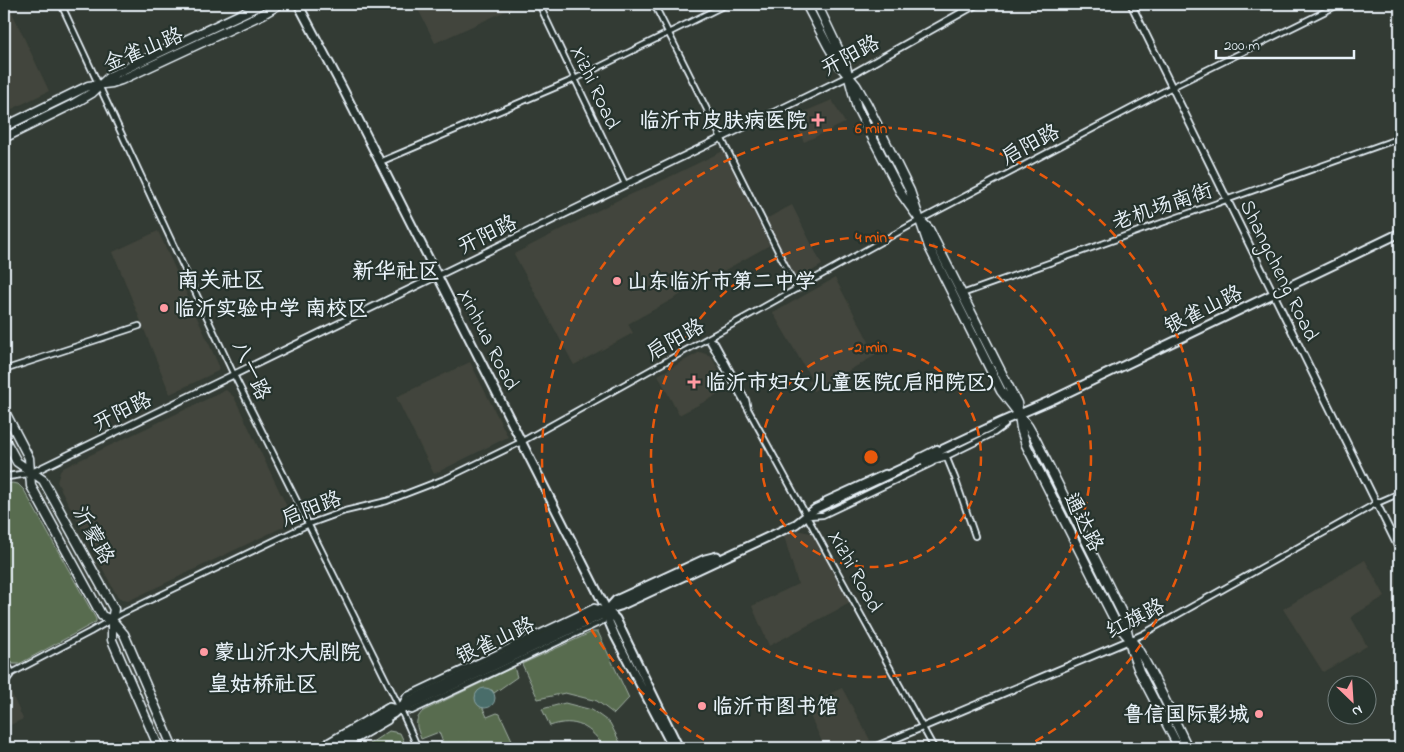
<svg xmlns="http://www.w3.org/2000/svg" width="1404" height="752" viewBox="0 0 1404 752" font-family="'Indie Flower','LXGW WenKai TC',sans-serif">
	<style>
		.built { fill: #42453c }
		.green { fill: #596c4f; stroke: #a0aea4 }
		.water { fill: #486d6b; stroke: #88a2a3 }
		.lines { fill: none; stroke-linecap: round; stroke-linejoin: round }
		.minor-casing { stroke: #e8f1f8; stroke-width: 8 }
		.tertiary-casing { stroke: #e8f1f8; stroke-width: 9 }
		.secondary-casing { stroke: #e8f1f8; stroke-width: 11 }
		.primary-casing { stroke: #e8f1f8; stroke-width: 11 }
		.minor { stroke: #26332d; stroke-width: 4.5 }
		.tertiary { stroke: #26332d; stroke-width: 5.5 }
		.secondary { stroke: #26332d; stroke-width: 7 }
		.primary { stroke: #26332d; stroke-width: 8 }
		.ring { fill: none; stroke: #e8590c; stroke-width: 2.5; stroke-dasharray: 9 6 }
		.poi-dot { fill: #ff9aa2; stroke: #26332d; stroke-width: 2 }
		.labels { text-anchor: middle; stroke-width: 4.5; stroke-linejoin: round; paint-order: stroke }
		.street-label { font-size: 21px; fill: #e8f1f8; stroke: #26332d }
		.poi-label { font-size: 21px; font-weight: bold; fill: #e8f1f8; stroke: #26332d; text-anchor: start }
		.neighbourhood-label { font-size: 22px; font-weight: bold; fill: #e8f1f8; stroke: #26332d }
		.centre { fill: #e8590c; stroke: #26332d; stroke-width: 2.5 }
		.ring-label { font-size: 15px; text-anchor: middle; font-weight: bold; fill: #e8590c; stroke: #26332d; stroke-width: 4.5; stroke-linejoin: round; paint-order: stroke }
	</style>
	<rect width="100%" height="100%" fill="#333b34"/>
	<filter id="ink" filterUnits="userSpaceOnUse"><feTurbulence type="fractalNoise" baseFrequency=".02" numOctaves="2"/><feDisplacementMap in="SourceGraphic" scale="10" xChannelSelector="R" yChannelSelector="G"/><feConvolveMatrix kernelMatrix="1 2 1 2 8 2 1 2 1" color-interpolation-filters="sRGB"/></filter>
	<g filter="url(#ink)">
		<path class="built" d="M4,4h4l41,87 -41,20 -4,-9z
			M413,4h108l-86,39 -15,-30z
			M832,100l13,23 -41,19 -12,-25z
			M723,151l47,94 -142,79 5,9 -59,32 -60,-111 104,-54 37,-16z
			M792,205l30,60 -27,16 -31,-61z
			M158,231l61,135 -1,5 -48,23 -57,-142z
			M835,278l41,77 -63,36 -5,-9 4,-2 -39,-67z
			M700,352l11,4 18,33 -50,26 -21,-40z
			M470,362l38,75 -74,37 -38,-77z
			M226,390l8,7 57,118 -6,11 -157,75 -6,-1 -5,-4 -60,-114 4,-13z
			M796,530l15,3 39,70 -81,43 -17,-40 46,-22 -14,-48z
			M1365,560l20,36 -34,21 16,29 -44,26 -40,-63z
			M9,688l14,31 -19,9v-36z
			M842,688l28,52 -18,8h-27l-20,-43z"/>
		<path class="green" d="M12,483l6,1 6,6 72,129v3l-77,42h-6l-9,-18v-161z
			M592,632h6l31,66 -15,16 -17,-13 -32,-8 -27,6 -16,-35z
			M514,667l3,10 -23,16 -2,-3 -14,1c-4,6 -3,14 5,17l4,9 10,-4 3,1 12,26 -2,8h-37l-3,-6 -13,6h-12l-6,-16 -18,7c-4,-12 -8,-18 2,-28z
			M565,703l27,7 18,13 13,25h-19c-12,-21 -29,-31 -54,-22l-8,-17z
			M389,731l11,2 7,15h-44z"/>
		<path class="water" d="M475 698a10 10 0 1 1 20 0a10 10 0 1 1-20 0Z"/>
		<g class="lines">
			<g class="minor-casing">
				<path id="minor" d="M61,4l173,371 166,333 18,40
					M539,4l86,180
					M654,4l143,285
					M4,113l5,12
					M380,162l195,-83 152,-75
					M962,294l438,-156
					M709,339l6,4 31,57 2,9 186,339
					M709,340l38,67
					M4,370l135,-44
					M946,456l9,22 20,58
					M919,457l18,-9
					M945,457l49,-24 11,-8
					M826,500l59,-27
					M807,516l16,-1 109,-52
					M1130,640l13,-6 234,-131 23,-10
					M4,657l8,16
					M4,684l8,-11 78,-41 31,-18 188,-90 36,-13 42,-10 60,-23 74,-36 399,-222 252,-133 168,-83
					M402,704l4,-8 188,-89 7,2
					M404,709l8,2 191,-90 4,-9
					M317,748l72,-42 5,1
					M342,748l46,-27"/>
			</g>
			<g class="tertiary-casing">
				<path id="tertiary" d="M1131,4l269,547
					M4,477l27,-4 818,-397 128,-72
					M873,748l257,-108"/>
			</g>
			<g class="secondary-casing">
				<path id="secondary" d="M298,4l45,85 257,508 7,13 9,9 63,129
					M925,462l21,-6
					M608,609l8,-9 89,-41 12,-3
					M607,611l2,11 6,14 58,112
					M324,748l66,-39 20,-3 190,-90 7,-5
					M334,748l59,-34 15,-13 189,-90 10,-1 13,-4 176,-82 19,-15 186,-87 53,-23 346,-166"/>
			</g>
			<g class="primary-casing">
				<path id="primary" d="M806,4l22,42 12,20 16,19 11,19 43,87 19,56 72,144 27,35 8,14 88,177 8,35 7,19 40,77
					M817,4l28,59 12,45 45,87 18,25 9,9 88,174 4,26 5,16 89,176c7,11 18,19 24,30 19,31 33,65 49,97
					M4,127l84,-41 24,-3 9,-3 142,-66 17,-10
					M4,138l71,-35 17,-10 18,-17 152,-72
					M4,410l25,48 2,28 71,130 10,4 12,14 49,114
					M4,438l13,24 26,18 71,129 -2,11v20l47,108"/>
			</g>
			<use href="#minor" class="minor"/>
			<use href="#tertiary" class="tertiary"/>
			<use href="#secondary" class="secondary"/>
			<use href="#primary" class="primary"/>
		</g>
	</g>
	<g class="ring">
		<circle cx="871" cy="457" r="110"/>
		<circle cx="871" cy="457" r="220"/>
		<path d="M717 747A329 329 0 1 1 1025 747"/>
	</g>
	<g class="poi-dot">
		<path d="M815.5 112.5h5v5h5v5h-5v5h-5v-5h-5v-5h5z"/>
		<circle cx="617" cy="281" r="5"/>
		<circle cx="164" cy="308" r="5"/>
		<path d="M691.5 374.5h5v5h5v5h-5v5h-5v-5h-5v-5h5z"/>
		<circle cx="204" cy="652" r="5"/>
		<circle cx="702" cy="706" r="5"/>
		<circle cx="1259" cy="714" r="5"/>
	</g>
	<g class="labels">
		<g class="street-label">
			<text transform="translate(143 49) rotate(-22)" y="7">金雀山路</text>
			<text transform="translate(850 55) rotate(-28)" y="7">开阳路</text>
			<text transform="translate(596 87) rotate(65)" y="7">Xizhi Road</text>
			<text transform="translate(1030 144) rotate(-28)" y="7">启阳路</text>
			<text transform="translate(1162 206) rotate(-19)" y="7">老机场南街</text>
			<text transform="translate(487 234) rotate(-26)" y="7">开阳路</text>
			<text transform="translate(1280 270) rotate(64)" y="7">Shangcheng Road</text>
			<text transform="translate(1203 309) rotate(-26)" y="7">银雀山路</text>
			<text transform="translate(489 339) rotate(63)" y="7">Xinhua Road</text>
			<text transform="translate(675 339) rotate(-29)" y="7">启阳路</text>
			<text transform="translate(252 370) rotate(65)" y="7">八一路</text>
			<text transform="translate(122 411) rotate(-26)" y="7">开阳路</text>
			<text transform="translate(311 508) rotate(-21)" y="7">启阳路</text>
			<text transform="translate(1084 522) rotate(63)" y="7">通达路</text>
			<text transform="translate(94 535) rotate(61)" y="7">沂蒙路</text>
			<text transform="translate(856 571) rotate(61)" y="7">Xizhi Road</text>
			<text transform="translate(1135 618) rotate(-27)" y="7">红旗路</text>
			<text transform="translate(495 640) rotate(-25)" y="7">银雀山路</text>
		</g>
		<g class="poi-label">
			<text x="807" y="127" text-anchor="end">临沂市皮肤病医院</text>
			<text x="627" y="288">山东临沂市第二中学</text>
			<text x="174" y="315">临沂实验中学 南校区</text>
			<text x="705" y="389">临沂市妇女儿童医院(启阳院区)</text>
			<text x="214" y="659">蒙山沂水大剧院</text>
			<text x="712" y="713">临沂市图书馆</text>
			<text x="1249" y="721" text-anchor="end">鲁信国际影城</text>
		</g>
		<g class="neighbourhood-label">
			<text x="396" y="278">新华社区</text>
			<text x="221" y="287">南关社区</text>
			<text x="263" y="691">皇姑桥社区</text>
		</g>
	</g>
	<circle cx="871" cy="457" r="8" class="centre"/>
	<g class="ring-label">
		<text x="871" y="133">6 min</text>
		<text x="871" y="242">4 min</text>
		<text x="871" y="352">2 min</text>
	</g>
	<rect width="1404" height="752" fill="none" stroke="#26332d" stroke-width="20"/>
	<rect x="10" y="10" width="1384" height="732" fill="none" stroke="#e8f1f8" stroke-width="2" filter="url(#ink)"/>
	<g transform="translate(1352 700) rotate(155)"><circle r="24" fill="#26332d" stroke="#747f7e"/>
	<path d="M0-4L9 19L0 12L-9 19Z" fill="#ff9aa2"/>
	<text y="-8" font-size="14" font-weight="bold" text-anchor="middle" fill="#e8f1f8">N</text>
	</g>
	<path d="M1216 50v8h138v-8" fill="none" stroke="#e8f1f8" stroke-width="2.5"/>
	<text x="1224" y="50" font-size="15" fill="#e8f1f8" stroke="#26332d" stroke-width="4" paint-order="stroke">200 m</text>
</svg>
